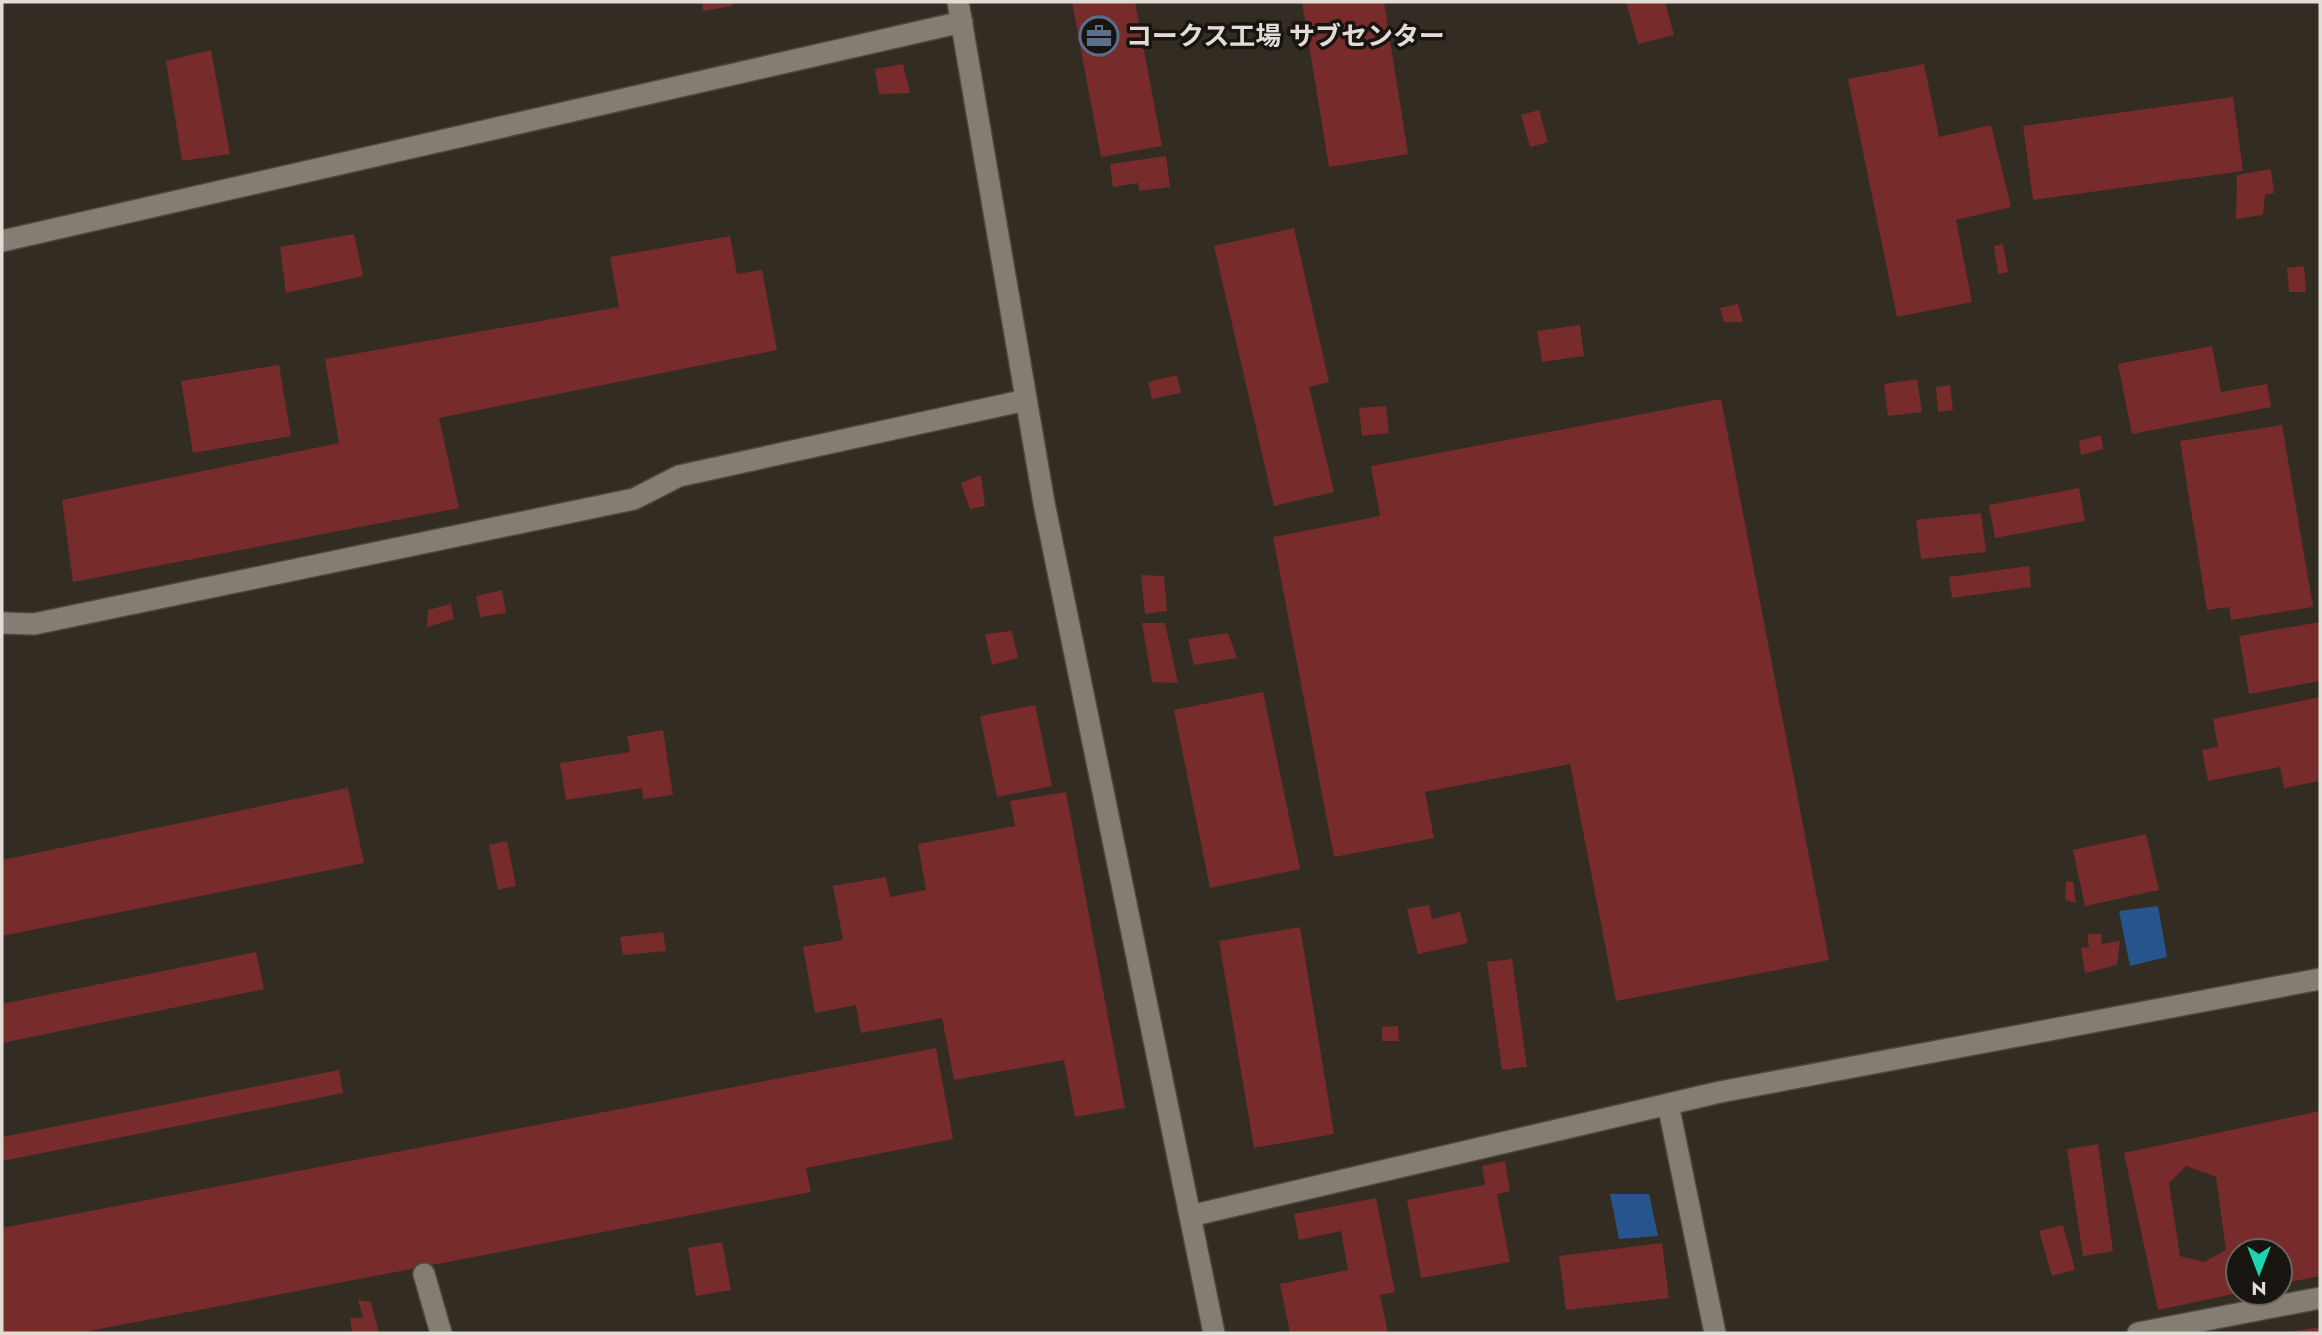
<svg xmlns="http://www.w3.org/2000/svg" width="2322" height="1335" viewBox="0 0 2322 1335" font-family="Jost,'Noto Sans JP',sans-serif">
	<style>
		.water { fill: #28548d }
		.building { fill: #772b2b; fill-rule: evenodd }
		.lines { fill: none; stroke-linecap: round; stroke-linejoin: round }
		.service-casing { stroke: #4e4840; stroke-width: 24 }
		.service { stroke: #857d71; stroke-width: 21 }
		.labels { text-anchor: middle; stroke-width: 7; stroke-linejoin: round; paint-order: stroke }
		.poi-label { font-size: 26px; font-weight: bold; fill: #e1dcd5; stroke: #181510; text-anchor: start }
	</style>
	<rect width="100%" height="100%" fill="#332c22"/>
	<path class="water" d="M2158,906l9,51 -37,9 -11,-55z
		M1610,1194h39l9,42 -39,3z"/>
	<path class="building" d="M702,2h30v4l-29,5z
		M1072,2h63l27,144 -61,11z
		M1302,2h82l24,152 -79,13z
		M1626,2h39l9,33 -36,9z
		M211,50l19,104 -48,7 -16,-100z
		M903,64l7,29 -31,1 -4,-25z
		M1924,64l15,73 52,-12 20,82 -55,13 16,82 -75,15 -49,-238z
		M2233,97l10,74 -210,29 -10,-74z
		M1539,110l9,32 -18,5 -9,-32z
		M1166,156l4,31 -31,4 -1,-8 -25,4 -3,-23z
		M2271,169l3,24 -9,2 -2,20 -27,4 1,-44z
		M1294,228l35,154 -20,5 25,105 -60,14 -60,-260z
		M354,234l9,42 -77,17 -6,-46z
		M730,236l7,38 25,-4 15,80 -338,68 20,90 -386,74 -11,-82 277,-57 -14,-84 294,-52 -9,-50z
		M2003,244l5,28 -10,2 -4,-28z
		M2304,266l2,26h-17l-2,-24z
		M1738,304l5,18h-19l-4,-14z
		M1580,325l4,31 -42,6 -5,-31z
		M2212,346l9,46 46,-8 4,23 -139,27 -14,-70z
		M279,365l12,71 -98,17 -12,-72z
		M1177,375l4,18 -29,6 -4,-17z
		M1917,379l5,33 -34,4 -4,-32z
		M1950,385l3,25 -15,2 -2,-25z
		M1721,399l108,561 -213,41 -46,-237 -145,28 9,46 -100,19 -61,-320 107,-21 -9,-50z
		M1386,406l3,27 -27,3 -3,-28z
		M2282,425l31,182 -82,13 -2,-13 -22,3 -27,-169z
		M2101,435l2,14 -22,6 -2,-14z
		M981,475l4,31 -15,3 -9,-26z
		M2079,488l6,33 -90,17 -6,-33z
		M1981,513l5,39 -65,7 -5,-39z
		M2029,566l2,21 -79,11 -3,-21z
		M1141,575l23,1 3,35 -22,3z
		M502,590l4,23 -26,4 -4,-21z
		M451,604l3,15 -27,8 1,-17z
		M2320,622v59l-71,13 -10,-58z
		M1142,623h23l13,60 -26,-1z
		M1012,631l6,27 -26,7 -7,-31z
		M1228,633l9,25 -43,7 -6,-26z
		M1263,692l37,177 -90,19 -36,-178z
		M2320,697v84l-36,7 -4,-21 -72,14 -6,-31 16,-3 -5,-28z
		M1035,705l17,81 -55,11 -17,-81z
		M663,730l10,65 -30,4 -1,-11 -76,12 -6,-37 70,-11 -3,-16z
		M348,788l16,75 -362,73v-76z
		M1066,792l59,316 -50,9 -11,-57 -110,20 -12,-62 -81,15 -5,-28 -41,8 -12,-66 40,-7 -10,-54 53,-9 4,20 36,-7 -8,-46 97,-18 -5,-25z
		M2146,834l13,56 -74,16 -12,-56z
		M507,841l9,45 -18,4 -9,-45z
		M2066,881l7,1 3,21 -11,-3z
		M1429,905l3,14 28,-7 8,31 -50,11 -11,-45z
		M1300,927l34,207 -80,14 -35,-207z
		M663,932l3,19 -43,4 -3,-18z
		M2087,934h15l-1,10 19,-3 -3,24 -32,8 -4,-25 8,-1z
		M256,952l8,37 -262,54v-39z
		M1512,959l15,108 -25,3 -15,-108z
		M1398,1026l1,15h-17v-14z
		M936,1048l17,91 -147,29 5,24 -732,141h-77v-105z
		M339,1070l4,23 -341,68v-24z
		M2320,1111v165l-40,8v-33h-42v42l-80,17 -34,-157zM2186,1166l30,11 10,73 -22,12 -24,-6 -11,-73z
		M2098,1144l15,107 -30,5 -16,-107z
		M1505,1161l5,30 -13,3 13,68 -89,16 -14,-78 78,-15 -3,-19z
		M1376,1198l19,94 -15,3 8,38h-98l-10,-49 68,-14 -7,-39 -42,9 -5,-26z
		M2063,1225l12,45 -23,6 -13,-45z
		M722,1242l9,48 -35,6 -8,-48z
		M1662,1243l7,55 -103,12 -7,-54z
		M358,1300l13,2 8,31h-27l-2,-15h13z
		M2320,1327v6h-31v-1z"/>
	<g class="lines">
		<g class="service-casing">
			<path id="service" d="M958,2l86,501 170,830
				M2,241l960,-219
				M2,623l32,1 600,-125 45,-23 347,-76
				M1668,1104l47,229
				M1190,1216l530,-124 600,-113
				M424,1274l17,59
				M2138,1333l182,-35"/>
		</g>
		<use href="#service" class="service"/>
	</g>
	<defs>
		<g id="office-ring" transform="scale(2.0125)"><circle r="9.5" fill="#181510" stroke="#5c6f8a" stroke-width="1.5"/><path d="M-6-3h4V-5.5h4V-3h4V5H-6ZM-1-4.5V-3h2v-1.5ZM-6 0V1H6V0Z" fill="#5c6f8a"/></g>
	</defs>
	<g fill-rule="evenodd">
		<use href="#office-ring" x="1099" y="36"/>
	</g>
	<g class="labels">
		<g class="poi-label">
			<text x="1126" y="45">コークス工場 サブセンター</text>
		</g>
	</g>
	<rect width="2322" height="1335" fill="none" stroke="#e1dcd5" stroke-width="7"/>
	<g transform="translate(2259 1272) rotate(180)"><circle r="33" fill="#181510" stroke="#68655f" stroke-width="2"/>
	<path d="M0-5L12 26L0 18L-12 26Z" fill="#1dd5b1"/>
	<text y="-10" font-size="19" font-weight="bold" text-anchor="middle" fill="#e1dcd5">N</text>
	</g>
</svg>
